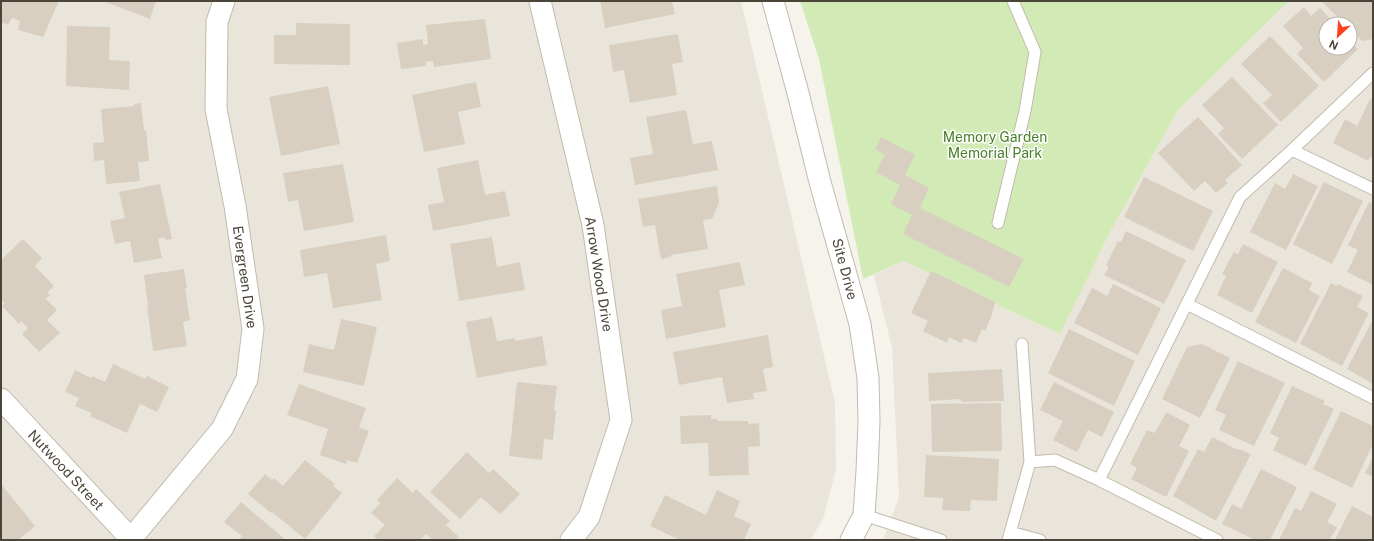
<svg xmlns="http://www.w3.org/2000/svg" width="1374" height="541" viewBox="0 0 1374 541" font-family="'Public Sans',sans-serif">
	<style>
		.residential { fill: #eae5da; fill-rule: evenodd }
		.green { fill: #d2eab5 }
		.building { fill: #d8cfc1 }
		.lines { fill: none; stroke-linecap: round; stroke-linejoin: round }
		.lane-casing { stroke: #c2bbae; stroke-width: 13 }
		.street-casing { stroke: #c2bbae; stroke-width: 23 }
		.lane { stroke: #fff; stroke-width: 11 }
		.street { stroke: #fff; stroke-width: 21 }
		.labels { text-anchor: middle; stroke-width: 3; stroke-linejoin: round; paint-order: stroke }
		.park-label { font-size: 14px; fill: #4a7f2a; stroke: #fff }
		.street-label { font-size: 14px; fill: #4b4439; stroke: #fff }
	</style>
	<rect width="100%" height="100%" fill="#f6f3ec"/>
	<path class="residential" d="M1,1h740l94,402 1,66 -12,47 -13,24h-810z
		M1289,1h84v539h-490l16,-43 -7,-149 -18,-73 29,-14 157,73 49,-100 69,-124zM1326,24h24v24h-24z"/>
	<path class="green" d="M800,1h489l-111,109 -69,124 -49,100 -157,-73 -40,18 -44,-220z"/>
	<path class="building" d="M1,1h58l-16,36 -25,-7 2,-9 -8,-3 -4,7 -7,-3z
		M103,1h53l-6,18z
		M600,1h72l3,13 -70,14z
		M1321,1h52v38l-11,2 -12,-12v-5h-5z
		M1304,7l7,9 9,-8 15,16h-9v24h24v-8l8,9 -34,33 -27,-28 6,-6 -20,-22z
		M485,19l6,40 -57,8 -1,-6 -8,1 1,4 -25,3 -4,-26 26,-4v6l5,-1 -2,-19z
		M296,23l54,1v41l-76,-1v-29h22z
		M67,26l43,1 -1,33 21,1 -1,29 -63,-4z
		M678,34l5,28 -11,2 5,31 -47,8 -6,-33 -11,2 -4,-27z
		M1270,36l49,50 -38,36 -18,-19 9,-8 -31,-31z
		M1232,77l46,48 -36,34 -24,-25 6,-6 -22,-23z
		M476,82l5,25 -23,5 7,32 -41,8 -12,-57z
		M328,86l12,58 -59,12 -12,-59z
		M1370,99l3,1v59l-3,-2 -2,4 -35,-18 12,-24 12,7z
		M141,103l3,28 2,-1 3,31 -11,1 2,19 -34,3 -2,-24 -10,1 -1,-18 11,-1 -3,-33 34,-3 -1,-2z
		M686,110l7,34 19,-3 6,29 -83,15 -5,-27 23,-4 -7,-37z
		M1198,117l44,48 -17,15 3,3 -12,10 -11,-12 -11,10 -36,-38z
		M881,137l34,18 -10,20 24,13 -9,20 104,51 -15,28 -106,-53 9,-19 -21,-11 9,-19 -24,-13 9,-17 -10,-6z
		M478,160l7,35 20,-4 5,25 -77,15 -5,-26 16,-3 -7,-34z
		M343,164l11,58 -50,9 -6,-31 -10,2 -5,-29z
		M1293,174l25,12 -32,64 -36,-18 25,-49 10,6z
		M1144,177l69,34 -20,40 -69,-34z
		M1324,182l39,19 -31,63 -39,-20z
		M160,184l12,55 -7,1v-3l-7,2 4,19 -28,5 -4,-22 -15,3 -5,-23 15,-3 -6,-26z
		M717,186l2,17 -7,16 -9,1 5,29 -37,6v2l-10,2 -6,-34 -12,2 -5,-28z
		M1369,202l4,3v80l-26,-13 11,-22 -10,-5z
		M1126,231l60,29 -22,44 -60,-29 5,-8 -3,-2 12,-24 3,1z
		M386,235l4,26 -14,3 6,36 -49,8 -6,-35 -23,4 -4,-27z
		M492,237l5,30 23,-5 5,28 -66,11 -9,-57z
		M23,239l19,19 -7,8 19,20 -7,7 3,2 -4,4 11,11 -10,10 13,13 -21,19 -17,-18 6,-6 -7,-7 -2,3 -17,-18 3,-3 -4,-3v-40z
		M1243,244l35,18 -26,51 -35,-18 9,-19 -4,-2 12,-22 4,2z
		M740,262l5,23 -26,5 7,37 -60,12 -5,-29 21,-4 -6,-32z
		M1283,268l29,15 -3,7 11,6 -24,47 -41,-21z
		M184,269l3,19h-2l5,32 -7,2 4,24 -34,5 -6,-45h1l-4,-31z
		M931,271l64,31 -3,13 -7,16 -3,-2 -6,14 -12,-5 -3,5 -12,-6 -2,6 -24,-12 5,-10 -17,-8z
		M1331,283l6,3 1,-2 25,12 -6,11 12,6 -27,53 -42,-22z
		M1113,284l48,24 -23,47 -64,-32 18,-35 15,8z
		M492,317l5,24 18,-3v3l27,-5 5,29 -70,13 -11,-56z
		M341,319l36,8 -13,59 -61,-14 6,-28 25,6z
		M1373,319v65l-26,-15z
		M1069,329l66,32 -21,45 -66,-33z
		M768,335l5,32 -10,2 4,22 -14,2 1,6 -27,4 -5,-26 -43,8 -6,-33z
		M1202,344l28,14 -30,60 -38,-19 25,-52z
		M1238,361l47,22 -31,63 -35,-16 7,-15 -11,-5z
		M113,364l32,15 2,-3 22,11 -12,25 -17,-8 -13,29 -37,-17 2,-3 -17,-7 4,-8 -14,-6 10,-22 16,8 1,-2 13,6z
		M1002,369l2,32 -43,1v-3l-32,2 -1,-28z
		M517,382l40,4 -3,25h2l-3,29 -9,-1 -2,21 -33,-4z
		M1054,382l60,30 -12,25 -14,-7 -11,22 -24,-12 10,-19 -23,-11z
		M299,384l67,24 -7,19 10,4 -12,32 -10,-3 -1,4 -26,-9 8,-26 -41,-14z
		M1292,386l33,15 -2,3 11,5 -28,57 -33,-16 6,-12 -9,-5z
		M1001,403l1,48 -70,1 -1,-48z
		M1341,411l32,15v18l-21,44 -39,-19z
		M1166,412l24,13 -11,21 10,5 -23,46 -35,-18 6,-11 -7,-4 17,-34 8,3z
		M711,415v4h6v2h31l1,3 10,-1 1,23 -12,1 1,28 -40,1 -1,-33 -27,1 -1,-28z
		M1212,437l26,13 1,-1 12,5 -35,67 -43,-25 25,-47 6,3z
		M467,452l22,21 4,-4 27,25 -20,20 -19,-17 -21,22 -30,-27z
		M926,455l73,4 -2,42 -26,-1 -1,11 -28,-1 1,-12 -19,-1z
		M1373,457v20l-8,-4z
		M305,460l30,24 -2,2 9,7 -37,46 -33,-27 -1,1 -23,-19 17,-20 7,6 2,-2 9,8z
		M1261,469l36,18 -27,53h-15l-33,-16 10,-20 9,5z
		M397,478l16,15 3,-4 34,32 -4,4 13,12 -3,3h-23l-7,-6 -6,6h-42l-4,-4 11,-11 -14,-12 9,-10 -3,-3z
		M1,484l34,42 -17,14h-17z
		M717,490l23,11 -6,15 17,8 -7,16h-64l-30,-14 15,-31 41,20z
		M1311,491l26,13 -10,18 10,5 -7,13h-51l16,-32 6,3z
		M241,502l45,38h-47l3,-4 -18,-14z
		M1352,506l21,11v23h-38z"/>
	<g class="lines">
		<g class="lane-casing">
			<path id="lane" d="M1292,150l81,39
				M998,223l27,-112 10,-59 -22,-51
				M1187,304l186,94
				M1030,462l25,-2 44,20 118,60
				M1099,480l141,-283 52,-47 81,-77
				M864,515l77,25
				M1010,532l30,8
				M1008,540l22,-78 -8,-118"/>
		</g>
		<g class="street-casing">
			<path id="street" d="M540,1l53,224 28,195 -32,97 -18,23
				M773,1l25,92 22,89 40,142 8,54 1,43 -2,50 -3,44 -13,25
				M1,399l131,141
				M130,540l92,-111 25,-50 6,-50 -18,-123 -19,-97 1,-87 7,-21"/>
		</g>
		<use href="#lane" class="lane"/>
		<use href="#street" class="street"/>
	</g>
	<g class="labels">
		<g class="park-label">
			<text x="995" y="142">Memory Garden<tspan x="995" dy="16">Memorial Park</tspan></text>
		</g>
		<g class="street-label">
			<text transform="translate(845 269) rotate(75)" y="5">Site Drive</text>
			<text transform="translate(599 274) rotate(81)" y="5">Arrow Wood Drive</text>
			<text transform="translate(245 277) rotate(82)" y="5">Evergreen Drive</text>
			<text transform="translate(66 470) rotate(47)" y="5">Nutwood Street</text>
		</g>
	</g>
	<rect width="1374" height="541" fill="none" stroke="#4b4439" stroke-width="4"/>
	<g transform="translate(1338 36) rotate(206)"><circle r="19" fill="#ffffff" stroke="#b7b4b0"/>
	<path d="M0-3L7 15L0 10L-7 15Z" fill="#fc3f1d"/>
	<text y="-6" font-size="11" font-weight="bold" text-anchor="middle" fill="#4b4439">N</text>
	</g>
</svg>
